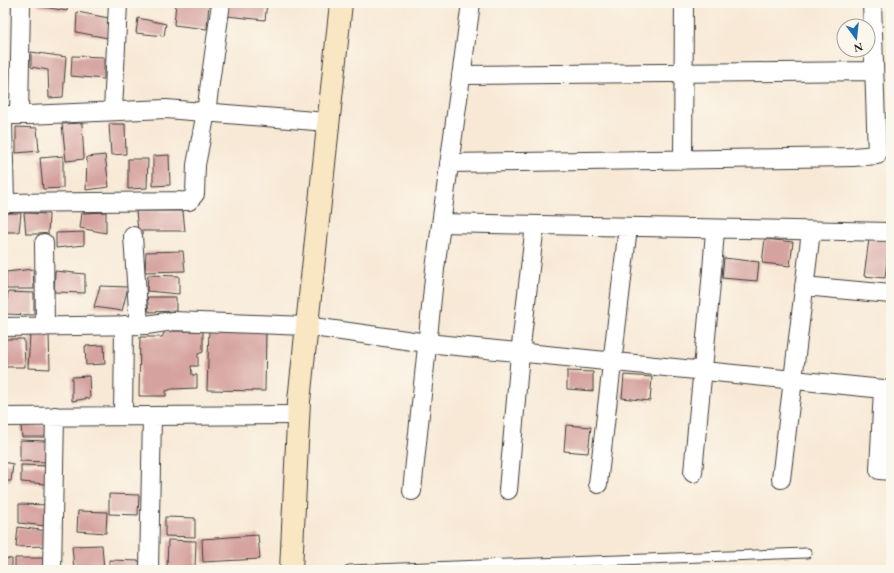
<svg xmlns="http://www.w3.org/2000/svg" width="894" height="573" viewBox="0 0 894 573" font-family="'EB Garamond',serif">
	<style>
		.building { fill: #d5a29f }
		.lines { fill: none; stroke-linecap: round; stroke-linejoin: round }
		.lane-casing { stroke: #3d3b38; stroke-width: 11 }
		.street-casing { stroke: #3d3b38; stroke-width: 20 }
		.secondary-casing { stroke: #3d3b38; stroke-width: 24 }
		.lane { stroke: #fff; stroke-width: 9 }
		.street { stroke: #fff; stroke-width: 18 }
		.secondary { stroke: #f9e7c3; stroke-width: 22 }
	</style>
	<rect width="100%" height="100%" fill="#fbf7ec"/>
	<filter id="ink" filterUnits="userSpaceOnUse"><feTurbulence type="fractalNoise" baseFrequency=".025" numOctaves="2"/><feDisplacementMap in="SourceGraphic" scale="8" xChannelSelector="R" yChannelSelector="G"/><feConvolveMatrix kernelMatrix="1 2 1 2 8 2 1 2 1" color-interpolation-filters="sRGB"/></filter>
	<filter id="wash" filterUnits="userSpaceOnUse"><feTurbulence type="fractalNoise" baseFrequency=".012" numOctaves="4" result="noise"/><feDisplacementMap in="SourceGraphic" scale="16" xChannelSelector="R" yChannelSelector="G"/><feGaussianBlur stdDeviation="0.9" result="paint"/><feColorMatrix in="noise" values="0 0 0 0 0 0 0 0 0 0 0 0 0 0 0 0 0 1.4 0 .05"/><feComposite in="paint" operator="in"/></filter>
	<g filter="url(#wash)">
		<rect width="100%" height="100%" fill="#f8e9d6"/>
		<g id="blocks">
			<path class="building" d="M38,3h30l-1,8 -29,-5z
				M176,3h33l-2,26 -33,-4z
				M230,3h37l-2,17 -38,-4z
				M77,12l32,6 -1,20 -32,-6z
				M138,18l28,6 -2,12 -28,-3z
				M31,52l35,5 -3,40 -14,1 -1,-28 -17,-3z
				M72,56l32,1v22l-33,-3z
				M82,123l2,36 -18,2 -4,-37z
				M109,124h16l1,30 -15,1z
				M16,127l21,1 2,23 -23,2z
				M105,155l4,32 -23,3 1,-33z
				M169,155l1,30 -17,1v-30z
				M63,156v32l-20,1 -3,-31z
				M128,159h20l-1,29 -19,1z
				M136,211h47l2,20h-47z
				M106,212v21l-26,-5 2,-15z
				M3,213h18l-2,19h-16z
				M24,213l25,1 -1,20h-22z
				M84,232v13l-28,3v-15z
				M765,239l28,3 -3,24 -28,-3z
				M869,239l20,2 -4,37 -21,-2z
				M183,251l2,20 -40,1 1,-20z
				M724,258l35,4 -2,19 -35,-3z
				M33,269l1,20h-28v-17z
				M55,271l30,3v19l-31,-1z
				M148,275l31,1v18l-32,-3z
				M100,286l28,1 -6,24 -28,-4z
				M8,292l26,1v22l-29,-1z
				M147,297h29v14l-27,1z
				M209,329l57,1 -1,61 -58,-1z
				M165,331h38v21l-5,2v12h-7l1,9h5v13l-25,1 -6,2v5h-27l1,-59h22z
				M30,334l19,1 1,34 -22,-1z
				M5,339h19l1,28h-19z
				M104,345l1,19 -19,1 -1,-19z
				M567,371l26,1v19l-26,-2z
				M3,373l2,1v25h-2z
				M624,375l28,2 -2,24 -28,-3z
				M89,376l1,22 -18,3v-24z
				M47,425l1,12h-26l-1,-11z
				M566,425l25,2 -3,26 -24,-2z
				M20,440l27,1v21l-27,-1z
				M3,462l10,2 -2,17h-8z
				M21,465l26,1 -1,18 -25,-2z
				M109,494l30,1 -1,20 -29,-1z
				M19,504l29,1 -2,21 -27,-3z
				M78,511l29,1 -1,21 -29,-2z
				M165,517l30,1v19l-30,-1z
				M18,527l29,4 -2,15 -29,1z
				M258,535l2,24 -57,3 -1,-23z
				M168,540l28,1 -1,27 -28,-1z
				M102,545l2,25h-30l-2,-24z
				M3,558l9,1v11h-9z
				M15,558h29v12h-29z
				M109,560l31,1v9h-31z"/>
		</g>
	</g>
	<g filter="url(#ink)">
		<use href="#blocks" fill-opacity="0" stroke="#3d3b38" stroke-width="1"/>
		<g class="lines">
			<g class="lane-casing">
				<path id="lane" d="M349,570l458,-17"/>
			</g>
			<g class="street-casing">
				<path id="street" d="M461,75l413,-4
					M113,111l5,-108
					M19,114l2,-111
					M3,115h25l138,-6 161,13
					M3,122l2,81
					M683,160l1,-157
					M449,163l404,-6 24,-2 -5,-152
					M3,203l186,-2 6,-7 1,-29 10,-53 15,-109
					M441,223l450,9
					M133,236l6,89
					M44,243l1,84
					M804,286l87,8
					M3,327l143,-2 27,-4 133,5 121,17 456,46 -4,81 12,1
					M123,416l1,-91
					M3,417l295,-2
					M693,473c7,-82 17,-163 22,-244
					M781,479l30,-248
					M598,484l30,-257
					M508,490l12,-136 15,-129
					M412,491l23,-222 36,-266
					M52,570l3,-154
					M149,570l3,-154"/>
			</g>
			<g class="secondary-casing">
				<path id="secondary" d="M291,570l8,-169 42,-398"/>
			</g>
			<use href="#lane" class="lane"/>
			<use href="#street" class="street"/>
			<use href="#secondary" class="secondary"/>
		</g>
	</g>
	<rect width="894" height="573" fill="none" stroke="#fbf7ec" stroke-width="16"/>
	<g transform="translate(856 38) rotate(165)"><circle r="19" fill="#fbf7ec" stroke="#a29f99"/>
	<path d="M0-3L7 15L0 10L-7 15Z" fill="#1f6fb2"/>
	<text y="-6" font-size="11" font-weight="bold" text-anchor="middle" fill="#1c1c1c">N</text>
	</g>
</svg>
